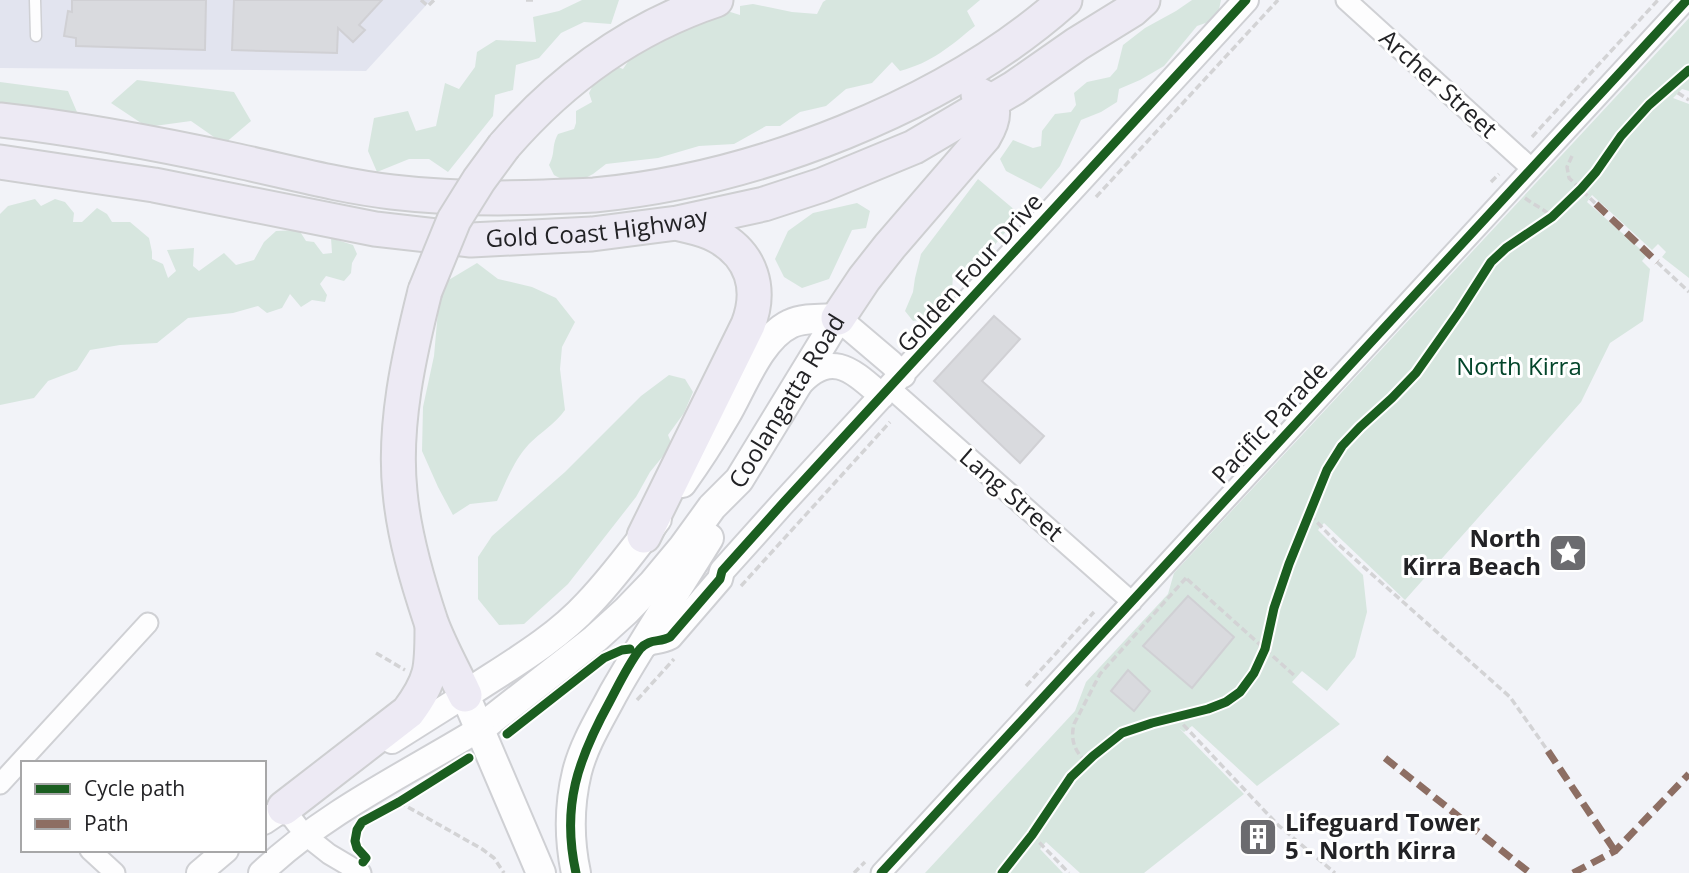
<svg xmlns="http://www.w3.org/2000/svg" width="1689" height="873" viewBox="0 0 1689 873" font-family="'Open Sans',sans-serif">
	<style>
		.built { fill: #e2e4ef }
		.green { fill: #d7e6df }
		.building { fill: #d9dade; stroke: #d0d0d4; stroke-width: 2 }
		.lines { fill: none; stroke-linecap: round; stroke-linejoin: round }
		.service-casing { stroke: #cfd0d4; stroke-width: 13 }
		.minor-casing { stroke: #cfd0d4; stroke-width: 23 }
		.tertiary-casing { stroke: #cfd0d4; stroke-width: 28 }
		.secondary-casing { stroke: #cfd0d4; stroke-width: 32 }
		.trunk-casing { stroke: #cecfd1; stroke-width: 37 }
		.path { stroke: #d3d3d5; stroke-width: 3.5; stroke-dasharray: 7 3.5; stroke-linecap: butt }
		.service { stroke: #fdfdfe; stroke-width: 10 }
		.minor { stroke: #fdfdfe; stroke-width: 19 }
		.tertiary { stroke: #fdfdfe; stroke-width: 24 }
		.secondary { stroke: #fdfdfe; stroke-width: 28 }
		.trunk { stroke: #edeaf4; stroke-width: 33 }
		.trunk-bridge-casing { stroke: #cecfd1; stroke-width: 37; stroke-linecap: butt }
		.trunk-bridge { stroke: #edeaf4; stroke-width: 33 }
		.quiet { stroke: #8d6e63; stroke-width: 7; stroke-dasharray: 14 7; stroke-linecap: butt }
		.cycleway-casing { stroke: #fff; stroke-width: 13 }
		.cycleway { stroke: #1b5e20; stroke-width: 9 }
		.labels { text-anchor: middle; stroke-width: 6; stroke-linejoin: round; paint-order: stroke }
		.street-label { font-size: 24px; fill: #222225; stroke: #fff }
		.park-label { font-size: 24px; fill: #03452a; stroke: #fff }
		.poi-label { font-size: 24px; font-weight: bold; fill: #222225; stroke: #fff; text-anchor: end }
	</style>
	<rect width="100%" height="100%" fill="#f2f3f8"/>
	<path class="built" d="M0,0h431l-65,71 -366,-3z"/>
	<path class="green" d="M582,0h37l-8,24 -27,-2 -23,11 -22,25 -23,7 -3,25 -18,5 -2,21 -45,56 -19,-13h-20l-32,13 -9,-21 6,-33 34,-7 8,20 20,-5 9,-43 14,6 16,-22 2,-15 19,-12 40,2 -3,-25 26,-6z
		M826,0h154l-13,11 8,15c-26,21 -42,36 -75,45l-8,-9 -20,21 -26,6 -20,17 -26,6 -20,14h-14l-32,18 -35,2 -41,12 -52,6 -13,10 -15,8 -13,-1 -11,-6 -5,-10c7,-13 2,-18 9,-31l16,-5 2,-6v-12l16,-9 -3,-9 4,-8 15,-10 5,-10 10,4 10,-15 28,-11 24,-17 16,-1 -2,-8 25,-7 16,5v-9l13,-2 39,8 25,2 6,-12z
		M1192,0h29l-4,19 -20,7 -33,40 -24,14 -21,9 -2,13 -16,10 -20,8 -21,46 -19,23 -35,-18 -6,-12 13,-19 20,8 8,-2 1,-15 13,-17 16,-2 5,-7 -2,-12 13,-11 23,-5 7,-8 6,-24 22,-17 31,-17z
		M1689,18v73l-7,-2 -9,9 16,6v174l-27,-21 4,-5 -8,-8 -6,6 -60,-55 -5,7 60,53 -5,6 8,8 -7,52 -33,22 -29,59 -176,198 -81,-77 -6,7 45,45 4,37 -12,45 -28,34 -25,-20 -10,11 48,42 -83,62 -65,-60 -8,6 -5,-4 65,66 -100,79h-64l-34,-31 -6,7 23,24h-138l150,-162 11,-29 82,-88 6,-21z
		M137,80l97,12 17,29 -27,23 -33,-23 -44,6 -36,-24z
		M0,82l68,9 9,21 -77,-6z
		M978,179l38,32 -2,11 -38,45 -23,8 -1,16 -15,7 -11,21 -13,2 -8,-10 8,-19 2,-14 6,-24z
		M35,199l6,7 14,-7 10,3 9,11 -1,9h9l15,-14 10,6 5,8h18l19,16 3,14v7l11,5 5,14 8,-7 -9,-21 27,-2 -1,18 6,5 25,-18 12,12 18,-5 10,-18 12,-11 23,-1 7,11 8,1 9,12 9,-1 -1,-15 22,7 4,9 -5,9 -1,10 -7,8 -18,-5 -6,8 7,11 -2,7 -13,-2 -11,7 -11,-13 -8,14 -15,5 -9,-7 -25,7 -45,5 -31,25 -37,2 -30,5 -13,20 -29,11 -14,17 -34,7v-191l8,-8z
		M857,203l13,8 -4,17 -14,2 -23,49 -27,9 -18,-11 -9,-18 13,-28 25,-18z
		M477,263l21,16 34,8 24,11 19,24 -13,25 -2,22 5,41c-10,14 -24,22 -36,34 -15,16 -23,38 -32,57l-27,3 -17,11 -15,-28 -16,-36 1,-44 11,-51 4,-45 4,-27z
		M669,375l16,4 8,13 -9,21 -16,22 4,10 -22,27 -14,25 -68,87 -44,40 -25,1 -21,-26v-42l14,-21 73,-64 76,-76z"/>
	<path class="building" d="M72,0h134l-1,50 -129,-4v-8l-12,-2 4,-25 4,1z
		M234,0h148l-23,25 6,5 -12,12 -15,-14 -1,25 -105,-3z
		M994,316l26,23 -38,42 62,55 -24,27 -86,-82z
		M1188,596l46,41 -42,51 -49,-42z
		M1128,670l22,21 -16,20 -23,-20z"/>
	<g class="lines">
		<g class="service-casing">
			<path id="service" d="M35,0l1,36"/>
		</g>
		<g class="minor-casing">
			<path id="minor" d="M1346,0l185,168
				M890,388l242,214
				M0,784l148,-161
				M284,808l21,27 24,19 32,19
				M90,850l25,23
				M881,873l806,-873"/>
		</g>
		<g class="tertiary-casing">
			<path id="tertiary" d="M838,318l53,45 12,12
				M798,386c33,-38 55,-15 84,10
				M637,654c13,-18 18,-9 33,-17l50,-58 2,-8 61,-68 463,-503
				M392,741l73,-46
				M264,822l34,-23
				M199,873l27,-23
				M261,873c64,-61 145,-99 220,-145"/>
		</g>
		<g class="secondary-casing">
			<g id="secondary">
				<path d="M682,483c16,-22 30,-44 44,-68 16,-27 34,-77 64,-91 14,-7 33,-5 48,-6"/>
				<path id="s1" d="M481,728l114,-89 31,-28 27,-28 30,-36 29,-40 27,-27 99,-162"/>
				<path d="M541,873l-76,-178c42,-28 89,-54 123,-91 25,-26 47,-56 69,-85"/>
				<path d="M576,873c-7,-33 -7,-68 1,-101 7,-28 23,-53 36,-78 30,-53 64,-104 96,-156"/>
			</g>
		</g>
		<g class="trunk-casing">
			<g id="trunk">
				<path d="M0,120c80,9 159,24 238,41 51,11 102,25 154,31 51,6 101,7 152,5 17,-1 34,-1 50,-2 160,-15 351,-88 471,-195"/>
				<path d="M504,146c58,-67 128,-118 212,-146"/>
				<path id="s2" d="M0,162l154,23 221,44 96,11 121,-6 85,-11 87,-19 58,-19 92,-38 100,-59 63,-44 55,-34 11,-10"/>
				<path d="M425,291c-16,64 -32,135 -25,201 4,44 17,88 31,130 9,25 23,49 34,73"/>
				<path d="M838,318l26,-39 26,-33 94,-109c10,-17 15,-33 -6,-43"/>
				<path d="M644,536l104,-211c14,-36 4,-70 -31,-89 -12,-7 -25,-9 -37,-12"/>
				<path d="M284,808l124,-96c24,-32 24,-44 24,-83"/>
			</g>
		</g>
		<path class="path" d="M421,0l7,6 6,-6
			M526,0h7
			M1669,87l20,13
			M1532,137l126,-137
			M1572,156l-5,11 2,11 27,26
			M1491,182l8,-8
			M1096,197l182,-197
			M1525,198c9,7 19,11 27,19
			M1657,262l32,30
			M1310,515l29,30 171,152 38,54
			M1187,579l109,98
			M741,586l149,-164
			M376,653l29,17
			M1026,686l68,-74
			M637,700l37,-41
			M1176,717l102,108 57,48
			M1086,762c-11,-11 -16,-21 -12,-38l26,-50 86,-96
			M399,802l83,47 12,9 10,15
			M1032,835l37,38
			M854,873l11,-11"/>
		<use href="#service" class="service"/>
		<use href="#minor" class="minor"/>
		<use href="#tertiary" class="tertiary"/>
		<use href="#secondary" class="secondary"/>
		<use href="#trunk" class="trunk"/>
		<g class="trunk-bridge-casing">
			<path id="trunk-bridge" d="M425,291l29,-71 25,-40 25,-34"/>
		</g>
		<use href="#trunk-bridge" class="trunk-bridge"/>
		<path class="quiet" d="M1596,204l61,58
			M1548,751l67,100
			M1385,758l145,115
			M1573,873l42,-22 74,-77"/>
		<g class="cycleway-casing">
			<path id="cycleway" d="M507,734l97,-76 18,-8 8,-1
				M363,862l3,-4 -9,-10 -2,-7 2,-11 5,-8 37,-20 70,-44
				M576,873c-15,-67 2,-114 34,-172 9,-17 18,-36 30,-52 10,-11 19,-6 30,-12l50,-58 2,-8 61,-68 463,-503
				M881,873l806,-873
				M1002,873l30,-38 39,-58 22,-21 29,-23 30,-10 56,-14 18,-7 14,-10 14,-19 11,-24 9,-41 15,-44 38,-94 15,-24 18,-19 32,-29 24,-25 43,-61 32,-50 15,-14 46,-31 29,-28 15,-17 25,-36 28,-31 40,-35"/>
		</g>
		<use href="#cycleway" class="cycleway"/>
	</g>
	<defs>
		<g id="sight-square" transform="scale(2.0125)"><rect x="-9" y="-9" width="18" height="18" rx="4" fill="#6b6b6f" stroke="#fff"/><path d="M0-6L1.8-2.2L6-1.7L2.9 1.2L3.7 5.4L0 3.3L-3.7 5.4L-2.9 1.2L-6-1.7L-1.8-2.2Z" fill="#fff"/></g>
		<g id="building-square" transform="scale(2.0125)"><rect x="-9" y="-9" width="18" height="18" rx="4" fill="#6b6b6f" stroke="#fff"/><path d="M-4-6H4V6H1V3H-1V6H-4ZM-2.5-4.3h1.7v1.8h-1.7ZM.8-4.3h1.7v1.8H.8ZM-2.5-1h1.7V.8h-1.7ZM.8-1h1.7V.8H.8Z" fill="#fff"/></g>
	</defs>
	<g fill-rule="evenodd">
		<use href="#sight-square" x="1568" y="553"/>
		<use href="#building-square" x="1258" y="837"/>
	</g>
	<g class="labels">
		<g class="street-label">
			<text transform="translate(1438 84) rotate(42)" y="8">Archer Street</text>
			<text dy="8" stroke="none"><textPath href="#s2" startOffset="604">Gold Coast Highway</textPath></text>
			<text transform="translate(970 273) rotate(-48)" y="8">Golden Four Drive</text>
			<text dy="8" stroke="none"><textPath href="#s1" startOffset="452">Coolangatta Road</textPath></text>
			<text transform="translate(1270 423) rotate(-47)" y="8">Pacific Parade</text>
			<text transform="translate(1011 495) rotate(41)" y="8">Lang Street</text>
		</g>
		<g class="park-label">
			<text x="1519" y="375">North Kirra</text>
		</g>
		<g class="poi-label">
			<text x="1541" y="547">North<tspan x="1541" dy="28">Kirra Beach</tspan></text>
			<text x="1285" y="831" text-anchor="start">Lifeguard Tower<tspan x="1285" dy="28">5 - North Kirra</tspan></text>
		</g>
	</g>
	<rect x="21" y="761" width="245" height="91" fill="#ffffff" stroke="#a7a7a8" stroke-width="2"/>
	<rect x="35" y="784" width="35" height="10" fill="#1b5e20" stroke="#a7a7a8" stroke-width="2"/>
	<text x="84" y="796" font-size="21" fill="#222225">Cycle path</text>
	<rect x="35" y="819" width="35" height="10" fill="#8d6e63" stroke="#a7a7a8" stroke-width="2"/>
	<text x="84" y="831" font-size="21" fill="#222225">Path</text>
</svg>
